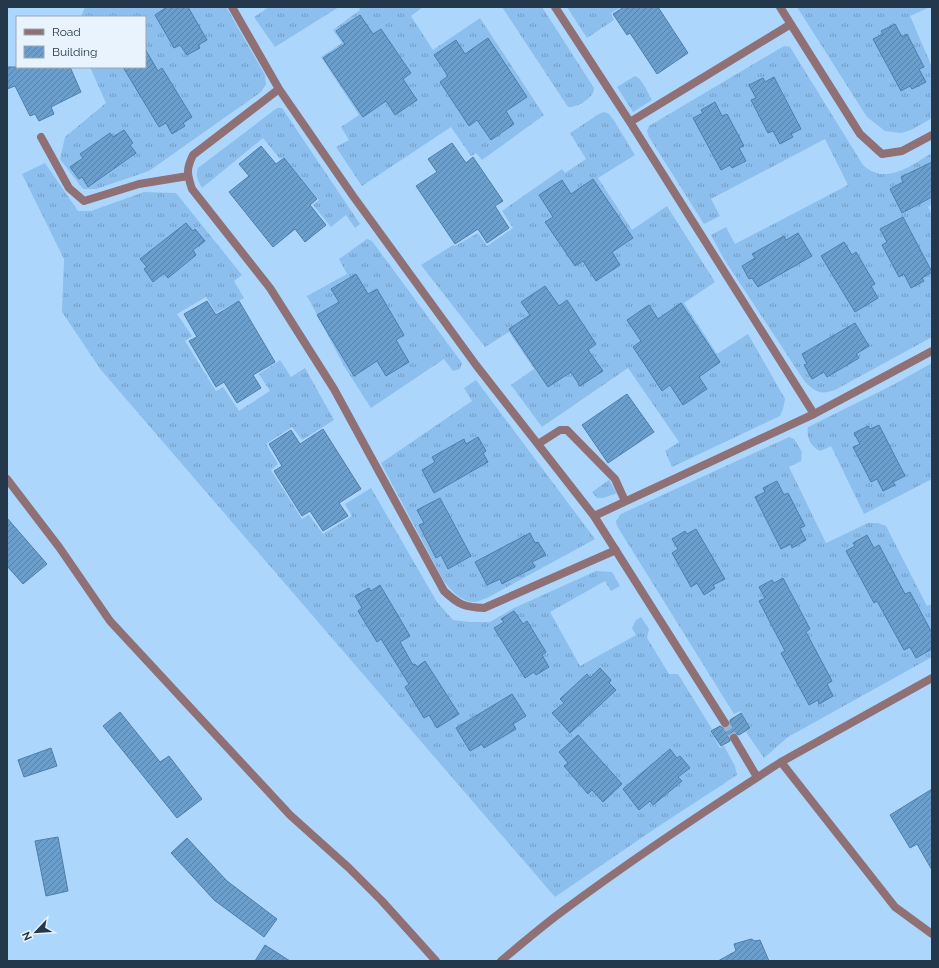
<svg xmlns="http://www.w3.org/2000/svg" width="939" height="968" viewBox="0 0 939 968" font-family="Raleway,sans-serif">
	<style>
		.grass { fill: url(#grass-tufts) }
		.building { fill: url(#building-hatch); stroke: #4e7fab }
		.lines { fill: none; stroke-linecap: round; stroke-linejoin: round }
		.minor-tunnel { stroke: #91b6d8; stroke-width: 8; stroke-dasharray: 8 4; stroke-linecap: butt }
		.minor { stroke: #8e7075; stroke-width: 8 }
	</style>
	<defs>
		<pattern id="grass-tufts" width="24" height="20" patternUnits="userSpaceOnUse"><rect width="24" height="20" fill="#8cbfed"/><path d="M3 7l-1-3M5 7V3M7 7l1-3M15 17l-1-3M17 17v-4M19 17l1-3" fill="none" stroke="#729cc2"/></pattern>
		<pattern id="building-hatch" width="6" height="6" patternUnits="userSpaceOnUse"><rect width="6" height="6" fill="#6c9ecb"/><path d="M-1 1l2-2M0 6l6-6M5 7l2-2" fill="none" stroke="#5882a7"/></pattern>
	</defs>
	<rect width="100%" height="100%" fill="#add6fc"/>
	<path class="grass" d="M85,7h141l39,68 1,9 -5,8 -112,79 -53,18h-13l-23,-30 5,-22 41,-34 -16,-36h55v-50h-64z
		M269,7h70l-64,40 -21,-30z
		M359,7h64l-12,9 22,34 47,-32 64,97 -62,45 -6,-7 -5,3 -20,-29 -89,59 -26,-39 13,-7 -8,-13 18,-12 -38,-58 21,-14 -9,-13 27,-20z
		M502,7h40l52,81c0,10 -17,20 -26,19z
		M567,7h54l-10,6 3,7 -27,18z
		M797,7h133l-20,9 22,51v51l-21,12 -10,3 -16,-2 -18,-14z
		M784,46l6,1 73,118c23,21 47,1 69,-12v51l-4,3 4,7v123l-97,53c-15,5 -19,2 -30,-8l-81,-123 -13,-24 15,-8 9,17 113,-59 -23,-46 -114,60 9,17 -16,8 -55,-87 -2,-6 2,-5z
		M635,76c8,3 12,16 17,24l-19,12 -16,-25z
		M277,108h5l78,116 -5,4 -9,-13 -15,12 -18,-22 6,-5 -36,-43 -3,2 -17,-21 -61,50c-4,-7 -7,-13 -4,-20z
		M604,112l5,2 4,5 22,36 -37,23 34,52 35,-24 48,76 -31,21 33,51 31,-20 37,65 -2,10 -3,7 -108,51 -7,-16 14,-9 -51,-74 -86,59 -31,-42 23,-16 -25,-37 -24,15 -64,-82 32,-20 2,1 23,-13 9,13 26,-18 -11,-17 60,-42 3,4 21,-14 -16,-26 29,-19z
		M45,163l33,48h13l53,-19 32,1 66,82 -8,6 10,17 -28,15 -10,-16 -29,17 15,22 -7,5 31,50 7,-4 16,24 31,-20 -11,-17 21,-14 11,17 14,-9 29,52 -32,20 -10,-13 -26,17 12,20 -7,6 31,49 7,-4 14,19 29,-18 -7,-12 26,-16 66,114 16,18 16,2h21l24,-14 82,-37 16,1 8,14 -9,5 -6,-10 -55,31 30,54 56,-31 -4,-7 4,-8 5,-3 8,12 -2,9 22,36h9l34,55 -2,1 10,18 4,-2 11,20 2,9 -81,53 -101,69 -454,-527 -39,-58 2,-53 -42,-85z
		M367,239l5,2 90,122 -2,6 -7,2 -9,-12 -73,49 -27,-42 -37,-70 40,-22 -8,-15z
		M932,363v116l-68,35 -33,-68 -11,5c-9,-4 -14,-14 -12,-24l83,-41z
		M476,380l119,159 -108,59c-4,1 -9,4 -13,4 -13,0 -24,-13 -31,-22l-62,-117 91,-62 -8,-13z
		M789,437l5,2 8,13 -1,9 -12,6 37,76 42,-20h10l8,3 41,80 5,-2v53l-144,80 -24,21 -18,-26 5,-4 -11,-17 -6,3 -117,-188 -1,-5 5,-7z
		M609,480l8,13 -14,5h-6l-5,-6z"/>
	<path class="building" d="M167,7h21l19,33 -9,5 2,3 -13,7 -7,-10 -6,3 -19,-33z
		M624,7h34l30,46 -31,21 -27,-41 -3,2 -14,-21z
		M360,15l13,19 8,-5 30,44 -8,6 14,21 -22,15 -9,-14 -23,16 -40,-59 22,-14 -9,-13z
		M895,24l7,13 5,-3 17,33 -5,2 7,13 -14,7 -2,-3 -9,5 -28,-52 10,-5 -2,-3z
		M488,38l39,59 -21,14 8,13 -23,16 -14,-20 -8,6 -29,-44 8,-6 -14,-21 22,-15 9,14z
		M145,49l13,22 4,-3 30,49 -9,6 2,3 -13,8 -6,-11 -7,4 -36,-60h22z
		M7,67h63l11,25 -30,15 3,7 -15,7 -4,-7 -5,2 -15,-30 -8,3z
		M774,77l27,52 -10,5 2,3 -13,7 -7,-13 -5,2 -17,-33 5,-2 -7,-13 14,-7 2,4z
		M715,102l7,14 5,-2 17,32 -5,2 7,13 -14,7 -2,-3 -9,5 -28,-52 10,-5 -2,-3z
		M124,130l9,13 -3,2 6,8 -48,34 -6,-10 -3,2 -9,-12 13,-9 -3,-4 30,-21 3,4z
		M452,143l14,20 7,-6 30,44 -8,5 14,22 -22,15 -9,-14 -23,15 -39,-58 21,-14 -9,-13z
		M261,146l15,18 8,-6 33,41 -7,6 16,20 -21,17 -10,-13 -22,18 -44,-55 20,-16 -10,-12z
		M932,162v35l-30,16 -12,-24 13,-7 -2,-5z
		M593,179l40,59 -21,14 8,13 -24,16 -13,-20 -8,5 -30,-44 8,-5 -14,-22 23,-15 9,14z
		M903,217l29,55 -10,6 2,3 -13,7 -7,-14 -5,3 -17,-32 5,-3 -7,-13z
		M186,223l7,8 2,-2 10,12 -12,9 3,5 -28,23 -4,-5 -11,9 -9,-13 3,-2 -7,-8z
		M798,233l14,23 -54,31 -6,-9 -3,1 -7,-13 13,-8 -3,-4 32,-18 2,4z
		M844,242l8,13 4,-3 19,32 -4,2 7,12 -23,14 -34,-56z
		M356,274l12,20 9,-5 27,46 -8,5 13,22 -23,14 -9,-15 -23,15 -37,-61 22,-13 -8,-13z
		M545,286l14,20 8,-6 29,44 -8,6 15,21 -23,15 -9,-14 -23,15 -39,-58 21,-14 -9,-13z
		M207,301l9,14 23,-14 36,61 -22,13 8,13 -24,15 -13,-21 -8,5 -27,-46 8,-4 -13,-23z
		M681,303l39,59 -21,15 8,12 -24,16 -13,-20 -8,6 -15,-23 -14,-21 8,-6 -14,-21 22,-15 9,14z
		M855,323l14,23 -13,8 3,4 -32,19 -3,-5 -12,7 -8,-14 3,-1 -5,-10z
		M627,394l27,38 -46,31 -26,-38z
		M879,425l26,51 -12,6 2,3 -12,6 -6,-12 -6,3 -18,-35 7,-3 -6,-11 14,-7 2,3z
		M323,429l38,60 -22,14 9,13 -25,15 -13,-20 -8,5 -28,-45 8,-5 -13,-22 22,-14 9,14z
		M478,437l8,14 -3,2 5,9 -54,31 -12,-23 13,-8 -3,-5 32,-18 2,5z
		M777,481l7,14 4,-2 17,33 -5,2 6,12 -14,8 -1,-4 -10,5 -26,-52 10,-5 -2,-4z
		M440,498l31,58 -23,13 -7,-14 -5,3 -17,-33 5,-2 -7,-13z
		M7,518l40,46 -24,20 -16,-18z
		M696,529l29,50 -12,6 2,3 -11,7 -7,-12 -6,4 -19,-34 6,-4 -6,-10 13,-8 2,3z
		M530,533l5,10 3,-1 8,13 -14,7 3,5 -22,11 -11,6 -2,-5 -13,6 -12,-23z
		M867,535l7,13 5,-3 26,49 5,-2 22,41v16l-16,9 -6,-11 -6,3 -27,-49 -3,2 -28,-52 9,-5 -2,-3z
		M783,578l27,51 -4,3 26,49 -5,3 6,12 -14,8 -1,-4 -9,5 -28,-52 4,-2 -26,-50 6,-3 -6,-11 13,-7 2,3z
		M380,585l30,51 -10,6 13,23 2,-1 2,3 8,-6 34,53 -22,14 -8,-13 -5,3 -19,-31 4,-3 -28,-45 -4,3 -19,-31 4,-3 -7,-12 14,-8 2,3z
		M514,611l9,13 4,-3 19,31 -4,3 7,12 -13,8 -2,-3 -9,6 -31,-50 10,-6 -3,-3z
		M600,668l11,12 -2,3 7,7 -46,43 -18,-20 12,-10 -4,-4 27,-25 3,4z
		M512,694l14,22 -13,8 3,5 -32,19 -2,-4 -12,7 -14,-23z
		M120,712l40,50 9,-6 33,43 -25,19 -74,-92z
		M741,713l9,15 -11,7 -5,-2 -3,1 -2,4 1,3 -9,5 -10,-15 9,-5 3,2h5l2,-3v-5z
		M578,735l44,49 -19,18 -11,-12 -4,4 -24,-28 4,-3 -9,-11z
		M51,748l6,18 -33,11 -6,-17z
		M670,749l7,9 3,-2 10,12 -12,9 4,4 -29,24 -3,-4 -11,9 -16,-21z
		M932,789v81l-15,-26 -7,4 -20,-33z
		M58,837l10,54 -22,5 -11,-55z
		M187,838l40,43 50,38 -13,18 -50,-37 -43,-47z
		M751,939l4,2 5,-1 9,21h-51l18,-10 -2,-7z
		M265,945l25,16h-35z"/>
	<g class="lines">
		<path class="minor-tunnel" d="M725,723l9,15"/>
		<path class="minor" d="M232,7l47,82 74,107 123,169 118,151 131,207
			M555,7l75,115 184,292
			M780,7l80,127 22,20 20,-3 30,-16
			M279,89l-86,66c-7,14 -6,19 -1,34l78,99 64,101 110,202c15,14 20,16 40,17l132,-58
			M630,122l161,-98
			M41,137l28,51 15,13 55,-17 49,-8
			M538,444l22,-14h7l48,49 10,22
			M7,479l52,68 51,74 180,194 59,53 33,33 54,60
			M594,516l220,-102 118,-63
			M734,738l23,39
			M781,762l114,145 37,27
			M501,961c19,-16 39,-33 59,-48 71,-53 146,-103 221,-151l151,-84"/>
	</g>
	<rect width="939" height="968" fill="none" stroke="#23384a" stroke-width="16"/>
	<rect x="16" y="16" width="130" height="52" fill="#e9f3fd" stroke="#9aa8b5"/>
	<rect x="24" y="29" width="20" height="6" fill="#8e7075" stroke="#9aa8b5"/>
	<text x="52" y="36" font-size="12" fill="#23384a">Road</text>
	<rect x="24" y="46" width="20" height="12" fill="url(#building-hatch)" stroke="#9aa8b5"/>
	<text x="52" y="56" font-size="12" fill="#23384a">Building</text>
	<g transform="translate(36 932) rotate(245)" stroke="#e9f3fd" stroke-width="3" paint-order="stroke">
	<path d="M0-3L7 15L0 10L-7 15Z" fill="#23384a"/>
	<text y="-6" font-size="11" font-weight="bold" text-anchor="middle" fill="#23384a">N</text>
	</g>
</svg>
